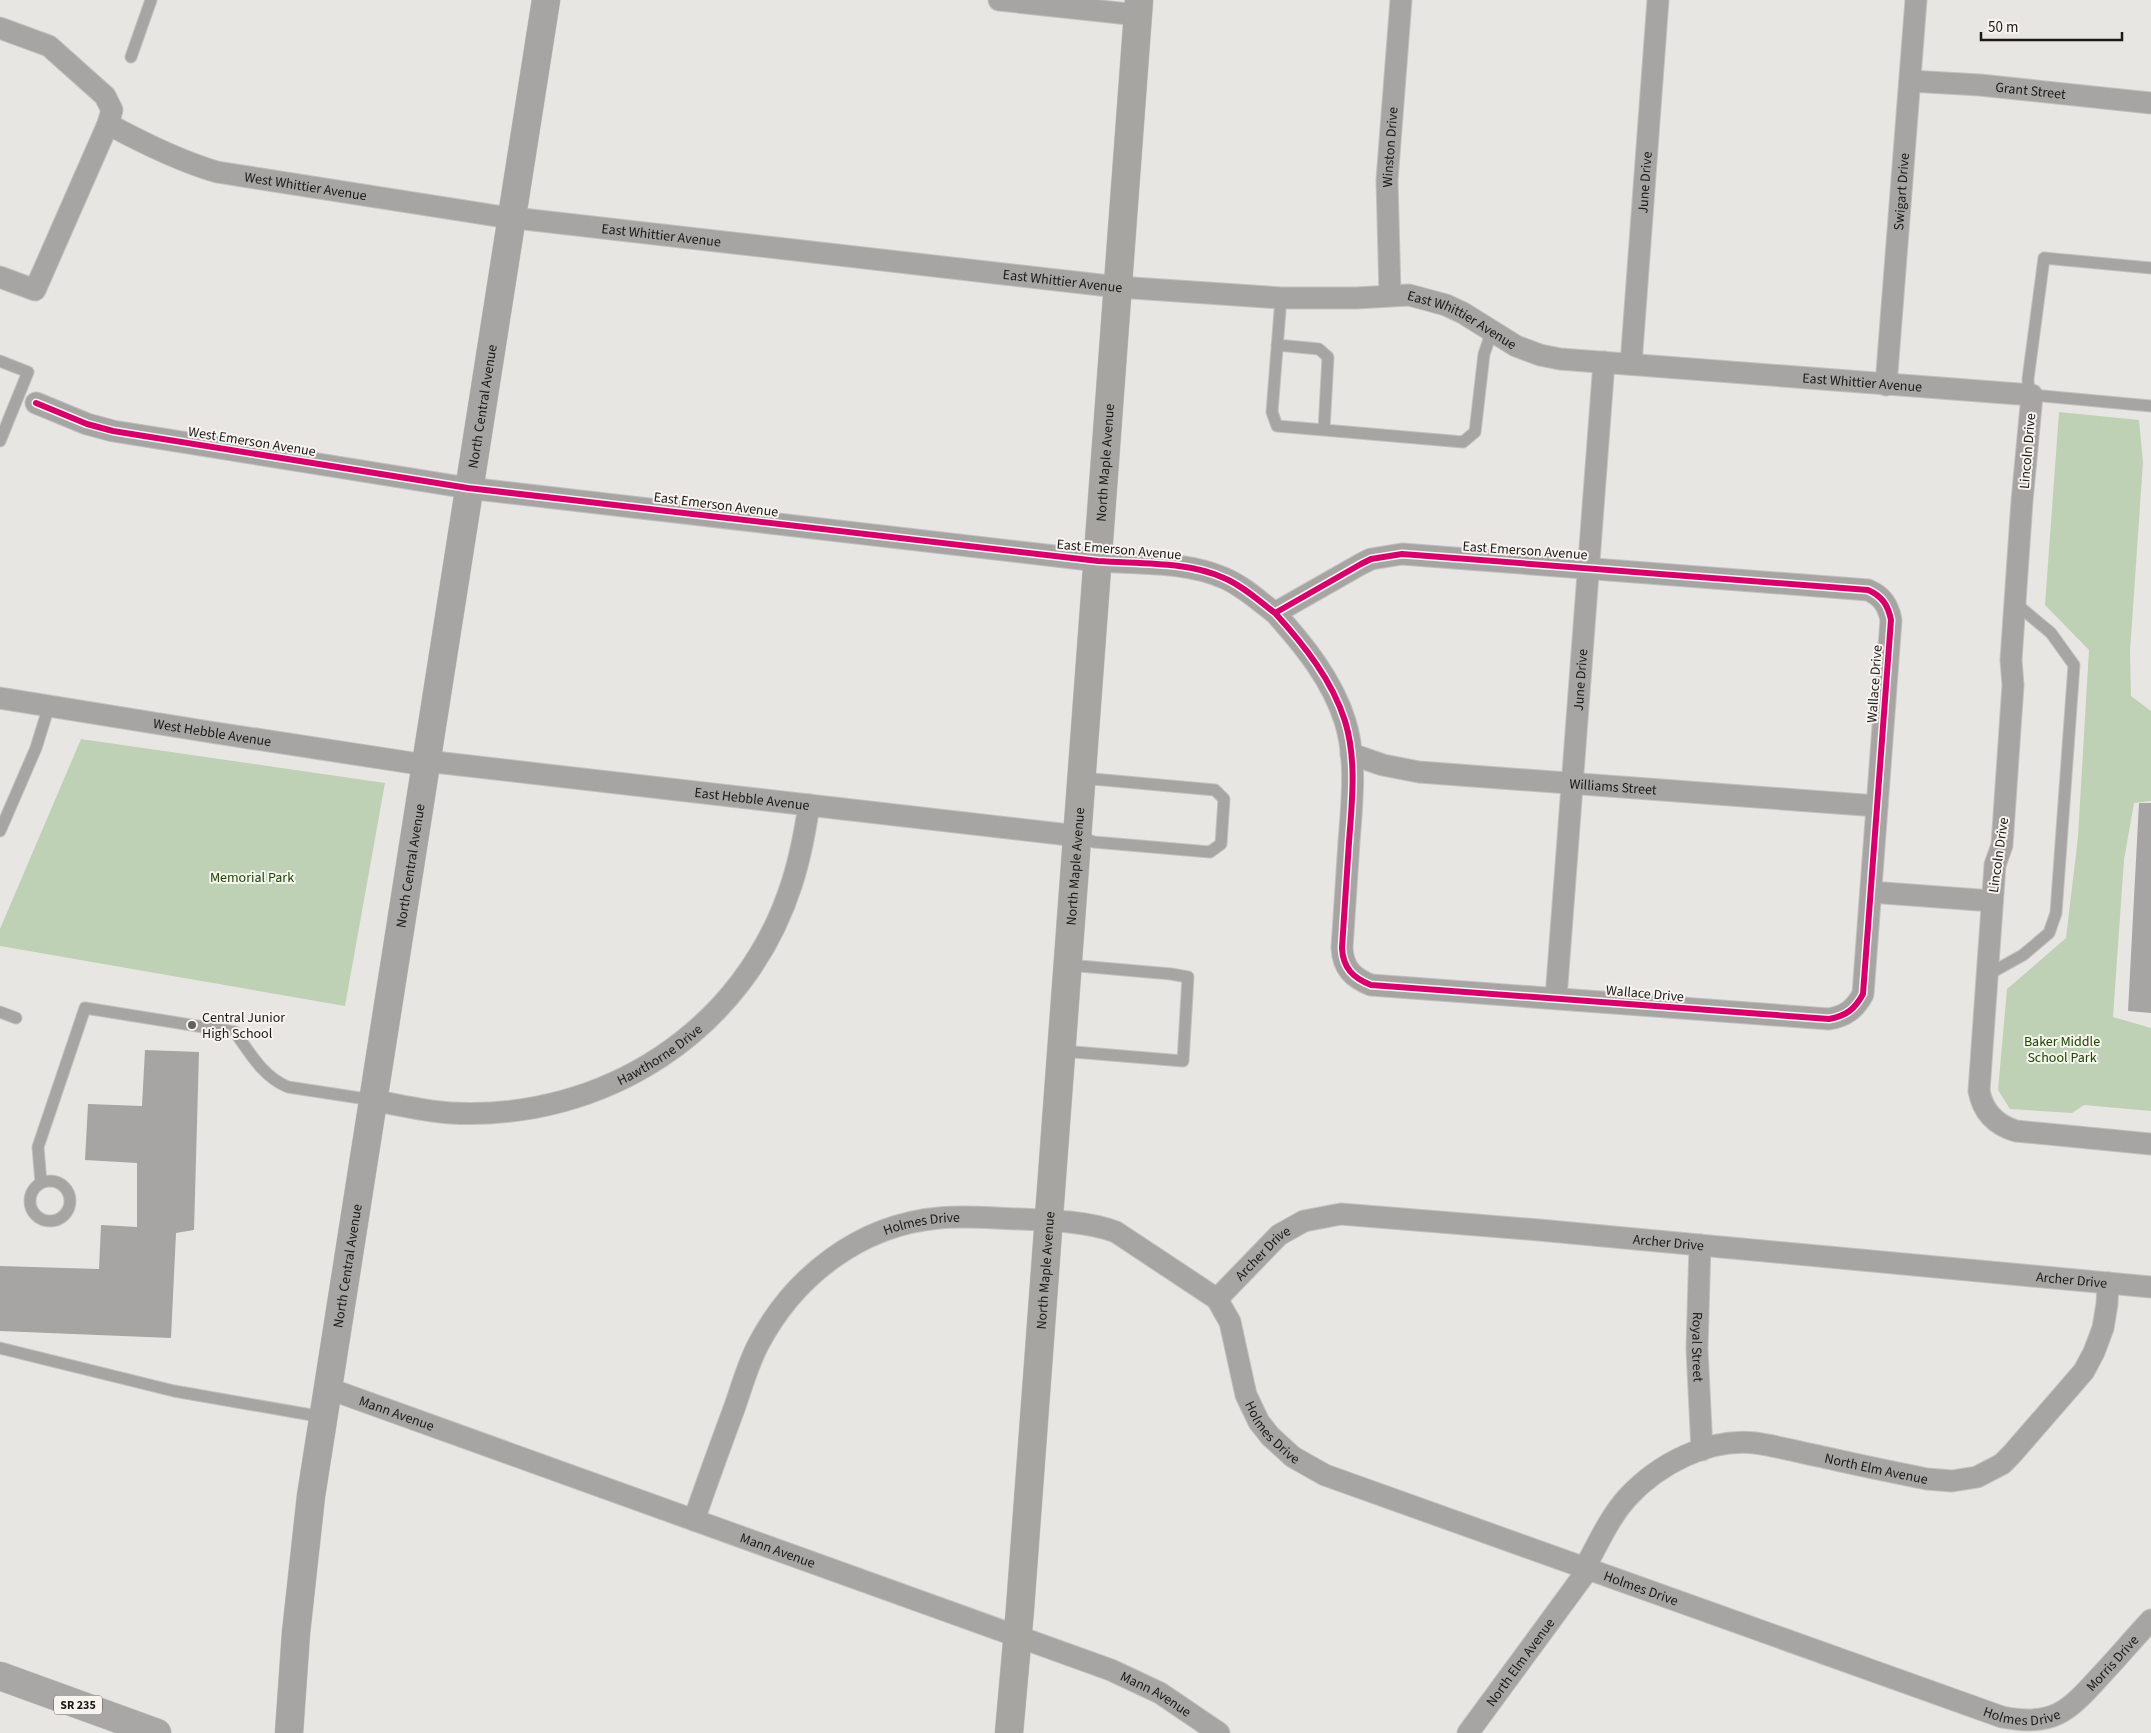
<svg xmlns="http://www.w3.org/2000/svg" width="2151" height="1733" viewBox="0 0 2151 1733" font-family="'Source Sans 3',sans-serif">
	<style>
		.green { fill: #bed1b4 }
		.building { fill: #a6a5a4 }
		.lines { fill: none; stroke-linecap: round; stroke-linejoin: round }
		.service-casing { stroke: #c2c1bf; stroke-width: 13 }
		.minor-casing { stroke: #c2c1bf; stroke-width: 23 }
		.tertiary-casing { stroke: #c2c1bf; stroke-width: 29 }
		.secondary-casing { stroke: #c2c1bf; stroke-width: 29 }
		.primary-casing { stroke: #c2c1bf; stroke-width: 29 }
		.service { stroke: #a6a5a4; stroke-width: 11 }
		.minor { stroke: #a6a5a4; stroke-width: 21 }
		.tertiary { stroke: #a6a5a4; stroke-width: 28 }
		.secondary { stroke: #a6a5a2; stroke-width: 28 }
		.primary { stroke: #a8a7a6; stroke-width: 28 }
		.cycleway-casing { stroke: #f7f3ef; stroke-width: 9 }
		.cycleway { stroke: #d6006c; stroke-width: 6 }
		.poi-dot { fill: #62615e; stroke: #f7f3ef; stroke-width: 2 }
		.labels { text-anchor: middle; stroke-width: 4; stroke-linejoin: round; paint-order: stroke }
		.shield { fill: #f7f3ef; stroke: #5c5a58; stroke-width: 1 }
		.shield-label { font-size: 12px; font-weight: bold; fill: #1a1917 }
		.street-label { font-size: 14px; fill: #1a1917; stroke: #f7f3ef }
		.park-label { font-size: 14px; fill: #194600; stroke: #f7f3ef }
		.poi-label { font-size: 14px; fill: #1a1917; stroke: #f7f3ef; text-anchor: start }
	</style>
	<rect width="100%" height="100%" fill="#e8e6e3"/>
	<path class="green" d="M2059,412l80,8 4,42 -13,190 1,44 20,15v90l-17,2 -10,57 -11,157 38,11v83l-67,-6 -12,8 -62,-4 -12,-19 9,-101 59,-51 12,-101 11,-187 -44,-45z
		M81,739l304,44 -40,223 -345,-60v-17z"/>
	<path class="building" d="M2139,803h12v210l-23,-2z
		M145,1050l54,2 -5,178 -18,3 -5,105 -171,-7v-65l99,3 2,-44 36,2v-64l-52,-3 3,-56 54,2z"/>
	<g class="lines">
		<g class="service-casing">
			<path id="service" d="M131,57l20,-57
				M1277,345l42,4 9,8 -4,73 -47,-4 -5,-14 9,-114
				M0,361l28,11 -28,69
				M2029,395l-1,-16 16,-121 107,10
				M2032,395l119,11
				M1324,430l139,12 12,-10 9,-78 8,-23
				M0,831l36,-83 13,-42
				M1078,836l16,6 116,10 11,-8 3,-45 -9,-9 -133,-12
				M1987,975l36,-20 26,-22 7,-20 18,-248 -23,-32 -36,-30
				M0,1012l16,6
				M1062,1051l121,10 5,-84 -17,-3 -103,-9
				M30 1201a20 20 0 1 1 40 0a20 20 0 1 1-40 0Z
				M41,1183l-3,-36 47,-139 150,24c15,21 28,45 53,55l85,13
				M0,1348l174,43 149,26"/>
		</g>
		<g class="minor-casing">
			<g id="minor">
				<path d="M999,0l139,15"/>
				<path d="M0,28l49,18 56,50 7,14 -4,14 -73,166 -35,-13"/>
				<path id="s1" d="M1910,81l70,4 171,18"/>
				<path id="s2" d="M108,124c35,19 71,37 109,48l280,44 621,71 163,11h75l53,-3 37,10 17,8 53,33 24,9 20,4 472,36 -10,106 -11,159 2,25 -11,160 -7,20 -16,226c4,21 17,34 37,40l135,13"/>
				<path id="s3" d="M1390,295l-3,-115 14,-180"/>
				<path id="s4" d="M1631,364l27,-364"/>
				<path id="s5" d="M1886,385l30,-385"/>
				<path d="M36,403l51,21 26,7 355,57 630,73c41,3 88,0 126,17 19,8 35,23 51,35l86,-49 10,-5 31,-5 466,36c14,6 20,15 23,30l-28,374c-8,15 -17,22 -34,25l-458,-34c-18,-7 -28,-17 -29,-37 2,-35 5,-71 7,-106 3,-40 8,-82 -4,-121 -13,-41 -41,-76 -70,-108"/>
				<path id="s6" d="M0,698l210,34 209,32 7,-3 652,75"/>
				<path id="s7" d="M1351,754l32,11 36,7 458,34"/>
				<path d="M1871,892l121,9"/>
				<path id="s8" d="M1556,998l48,-636"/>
				<path id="s9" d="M373,1100c25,5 51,11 78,13 153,8 294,-82 341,-230 8,-25 13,-51 17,-78"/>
				<path id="s10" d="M1700,1245l-3,104 5,101"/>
				<path id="s11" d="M1217,1299l62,-64 25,-14 37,-7 198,16 612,57"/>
				<path id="s12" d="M327,1388l784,282 49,23 59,40"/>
				<path id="s13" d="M694,1520c13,-38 27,-76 41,-114 7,-20 13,-42 23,-61 36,-69 102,-120 181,-127 19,-2 38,-1 57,0 36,2 87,1 120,14l101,67 13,23 16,73 13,27 11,14 23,21 32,18 677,242c54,11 68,-8 102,-45 16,-17 31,-35 47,-52"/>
				<path id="s14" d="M1585,1567c13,-23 24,-49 42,-69 31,-34 81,-60 128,-55 23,3 46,10 68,14 35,8 69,15 104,22l25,2 25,-4 25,-13 10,-10 72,-83 10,-19 9,-24 4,-24 1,-21"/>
				<path id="s15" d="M1468,1733l121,-165"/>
			</g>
		</g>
		<g class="tertiary-casing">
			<g id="tertiary">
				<path id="s16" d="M289,1733l7,-100 15,-137 235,-1496"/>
			</g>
		</g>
		<g class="secondary-casing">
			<g id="secondary">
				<path id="s17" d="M1009,1733l11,-124 119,-1609"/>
			</g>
		</g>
		<g class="primary-casing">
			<path id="primary" d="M0,1676l157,57"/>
		</g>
		<use href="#service" class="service"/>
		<use href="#minor" class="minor"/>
		<use href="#tertiary" class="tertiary"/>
		<use href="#secondary" class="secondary"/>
		<use href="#primary" class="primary"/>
		<g class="cycleway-casing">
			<path id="cycleway" d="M36,403l51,21 26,7 355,57 630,73c41,3 88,0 126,17 19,8 35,23 51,35l86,-49 10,-5 31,-5 466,36c14,6 20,15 23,30l-28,374c-8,15 -17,22 -34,25l-458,-34c-18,-7 -28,-17 -29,-37 2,-35 5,-71 7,-106 3,-40 8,-82 -4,-121 -13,-41 -41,-76 -70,-108"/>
		</g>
		<use href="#cycleway" class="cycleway"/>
	</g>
	<circle class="poi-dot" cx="192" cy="1025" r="5"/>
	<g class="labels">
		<rect class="shield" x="54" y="1695.5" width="48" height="19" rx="4"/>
		<g class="shield-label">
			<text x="78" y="1709">SR 235</text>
		</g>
		<g class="street-label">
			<text dy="5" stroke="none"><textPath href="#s1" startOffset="121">Grant Street</textPath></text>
			<text dy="5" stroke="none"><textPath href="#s3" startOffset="148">Winston Drive</textPath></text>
			<text dy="5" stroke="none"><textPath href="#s4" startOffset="182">June Drive</textPath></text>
			<text dy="5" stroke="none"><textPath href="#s2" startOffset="209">West Whittier Avenue</textPath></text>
			<text dy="5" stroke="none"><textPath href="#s5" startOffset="194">Swigart Drive</textPath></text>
			<text dy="5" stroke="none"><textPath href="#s2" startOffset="568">East Whittier Avenue</textPath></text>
			<text dy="5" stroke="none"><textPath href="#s2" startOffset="972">East Whittier Avenue</textPath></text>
			<text dy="5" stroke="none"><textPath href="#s2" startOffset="1378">East Whittier Avenue</textPath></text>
			<text dy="5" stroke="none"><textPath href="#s2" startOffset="1788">East Whittier Avenue</textPath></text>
			<text dy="5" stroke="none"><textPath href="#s16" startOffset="1341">North Central Avenue</textPath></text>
			<text transform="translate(252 441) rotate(9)" y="5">West Emerson Avenue</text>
			<text transform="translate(2027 451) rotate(-85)" y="5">Lincoln Drive</text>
			<text dy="5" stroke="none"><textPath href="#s17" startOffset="1274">North Maple Avenue</textPath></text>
			<text transform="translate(716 504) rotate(7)" y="5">East Emerson Avenue</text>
			<text transform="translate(1119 549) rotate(5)" y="5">East Emerson Avenue</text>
			<text transform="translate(1525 550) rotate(4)" y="5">East Emerson Avenue</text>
			<text dy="5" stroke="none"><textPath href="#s8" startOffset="319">June Drive</textPath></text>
			<text transform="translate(1874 684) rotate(-86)" y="5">Wallace Drive</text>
			<text dy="5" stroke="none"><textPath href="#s6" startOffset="215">West Hebble Avenue</textPath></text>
			<text dy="5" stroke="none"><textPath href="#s7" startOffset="265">Williams Street</textPath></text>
			<text dy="5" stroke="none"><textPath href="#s6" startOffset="760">East Hebble Avenue</textPath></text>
			<text transform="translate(1998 855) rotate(-82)" y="5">Lincoln Drive</text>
			<text dy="5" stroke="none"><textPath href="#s16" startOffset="876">North Central Avenue</textPath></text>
			<text dy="5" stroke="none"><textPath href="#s17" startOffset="869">North Maple Avenue</textPath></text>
			<text transform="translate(1645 993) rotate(5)" y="5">Wallace Drive</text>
			<text dy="5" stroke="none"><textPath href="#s9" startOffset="300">Hawthorne Drive</textPath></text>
			<text dy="5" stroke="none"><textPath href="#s13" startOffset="399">Holmes Drive</textPath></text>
			<text dy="5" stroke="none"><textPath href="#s11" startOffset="484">Archer Drive</textPath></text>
			<text dy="5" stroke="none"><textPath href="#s11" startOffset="65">Archer Drive</textPath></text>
			<text dy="5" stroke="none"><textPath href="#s16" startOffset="471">North Central Avenue</textPath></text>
			<text dy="5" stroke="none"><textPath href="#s17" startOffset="464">North Maple Avenue</textPath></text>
			<text dy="5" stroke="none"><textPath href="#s11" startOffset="889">Archer Drive</textPath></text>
			<text dy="5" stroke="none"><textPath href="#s10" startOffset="102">Royal Street</textPath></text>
			<text dy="5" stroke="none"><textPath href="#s12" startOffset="74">Mann Avenue</textPath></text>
			<text dy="5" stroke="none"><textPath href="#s13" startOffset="864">Holmes Drive</textPath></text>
			<text dy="5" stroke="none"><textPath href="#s14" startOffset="349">North Elm Avenue</textPath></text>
			<text dy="5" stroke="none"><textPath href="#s12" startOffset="479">Mann Avenue</textPath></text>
			<text dy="5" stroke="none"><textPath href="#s13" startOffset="1269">Holmes Drive</textPath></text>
			<text dy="5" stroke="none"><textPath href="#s15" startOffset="88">North Elm Avenue</textPath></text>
			<text dy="5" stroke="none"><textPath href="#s13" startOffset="1784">Morris Drive</textPath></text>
			<text dy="5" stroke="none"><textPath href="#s12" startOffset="884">Mann Avenue</textPath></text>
			<text dy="5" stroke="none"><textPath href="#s13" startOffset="1672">Holmes Drive</textPath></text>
		</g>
		<g class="park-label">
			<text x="252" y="882">Memorial Park</text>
			<text x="2062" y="1046">Baker Middle<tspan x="2062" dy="16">School Park</tspan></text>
		</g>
		<g class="poi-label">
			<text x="202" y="1022">Central Junior<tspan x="202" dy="16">High School</tspan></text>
		</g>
	</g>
	<path d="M1981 32v8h141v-8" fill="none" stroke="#1a1917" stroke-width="2.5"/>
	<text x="1988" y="32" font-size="15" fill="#1a1917" stroke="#f7f3ef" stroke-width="4" paint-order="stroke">50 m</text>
</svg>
